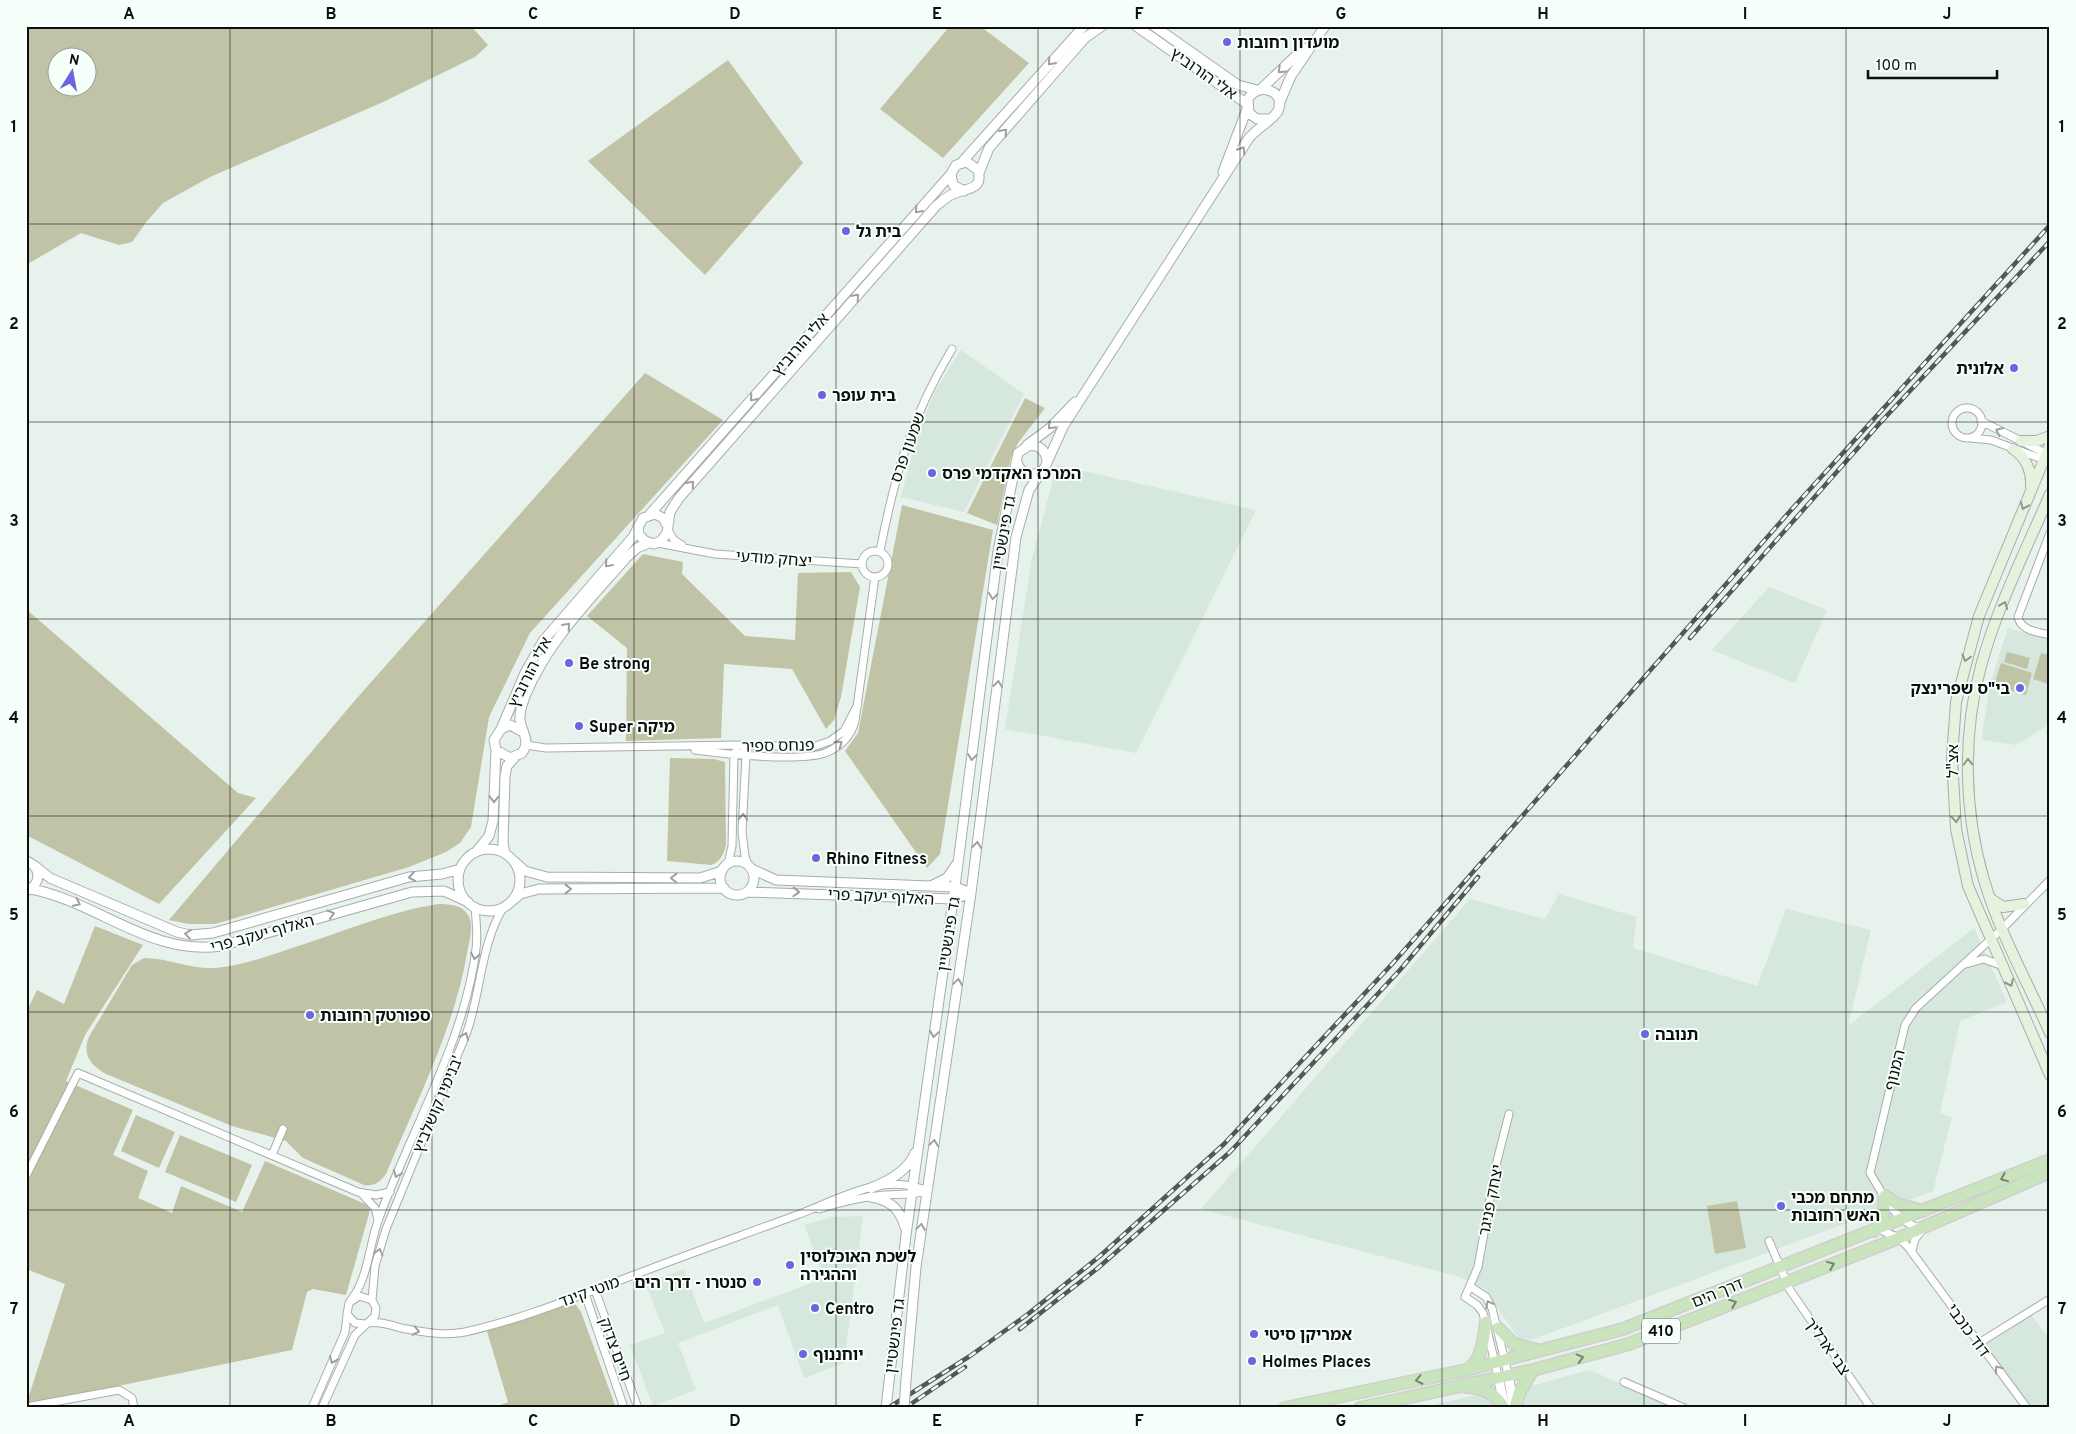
<svg xmlns="http://www.w3.org/2000/svg" width="2076" height="1434" viewBox="0 0 2076 1434" font-family="Overpass,'Noto Sans Hebrew',sans-serif">
	<style>
		.built { fill: #d6e7dd }
		.green { fill: #c1c3a7; fill-rule: evenodd }
		.lines { fill: none; stroke-linecap: round; stroke-linejoin: round }
		.minor-casing { stroke: #a6afa9; stroke-width: 9 }
		.tertiary-casing { stroke: #a6afa9; stroke-width: 11 }
		.secondary-casing { stroke: #a6afa9; stroke-width: 12 }
		.primary-casing { stroke: #cecfcf; stroke-width: 14 }
		.minor { stroke: #fff; stroke-width: 7 }
		.tertiary { stroke: #fff; stroke-width: 9 }
		.secondary { stroke: #e5f2de; stroke-width: 10 }
		.primary { stroke: #cae4bd; stroke-width: 11 }
		.rail-casing { stroke: #535855; stroke-width: 4.5 }
		.rail { stroke: #f7fffa; stroke-width: 2.5; stroke-dasharray: 8; stroke-linecap: butt }
		.tertiary-bridge-casing { stroke: #a6afa9; stroke-width: 11; stroke-linecap: butt }
		.tertiary-bridge { stroke: #fff; stroke-width: 9 }
		.oneway { stroke: #9e9f9e }
		.oneway2 { stroke: #8e978a }
		.oneway3 { stroke: #74846e }
		.grid { fill: none; stroke: #0c0f0d; stroke-width: 1; stroke-opacity: 0.55 }
		.poi-dot { fill: #6b65df; stroke: #f7fffa; stroke-width: 2 }
		.labels { text-anchor: middle; stroke-width: 4; stroke-linejoin: round; paint-order: stroke }
		.shield { fill: #f7fffa; stroke: #525754; stroke-width: 1 }
		.shield-label { font-size: 15px; font-weight: bold; fill: #0c0f0d }
		.poi-label { font-size: 16px; font-weight: bold; fill: #0c0f0d; stroke: #f7fffa; text-anchor: start }
		.street-label { font-size: 16px; fill: #0c0f0d; stroke: #f7fffa }
		.neatline { fill: none; stroke: #0c0f0d; stroke-width: 2 }
		.grid-label { font-size: 16px; text-anchor: middle; font-weight: bold; fill: #0c0f0d }
	</style>
	<rect width="100%" height="100%" fill="#e8f2ec"/>
	<path class="built" d="M961,350l63,44 -60,118 -63,-15 16,-62 10,-25 8,-19z
		M1057,465l199,45 -120,243 -131,-24 27,-171z
		M1769,587l58,23 -32,73 -83,-33z
		M2008,628l42,12v84l-34,21 -33,-5 -1,-6 9,-54z
		M1559,894l78,23 -4,31 124,38 29,-77 85,21 -23,96 126,-98 33,74 -47,19 -20,92 12,4 -19,74 -399,148 -14,1 -36,-51 -24,-12 -259,-68 269,-310 75,20z
		M863,1216l-19,147 -40,15 -26,-73 -100,38 18,47 -43,16 -23,-61 35,-12 -20,-50 39,-14 20,54 121,-45 -21,-53 29,-8z
		M2030,1313l20,27v68h-19l-47,-64z
		M1590,1370l81,36v2h-151l-1,-9 8,-12z
		M1485,1393l13,15h-79z"/>
	<path class="green" d="M26,26h445l17,19 -13,12 -94,46 -171,74 -47,26 -16,18 -15,21 -13,3 -38,-12 -55,32zM58,58h30v30h-30z
		M950,26h30l49,37 -86,95 -63,-49z
		M728,60l75,103 -98,112 -117,-114z
		M645,373l78,47 -193,213 -41,84 -18,110 -11,16 -14,9 -37,15 -194,57h-26l-20,-4 188,-222z
		M1025,398l20,10 -27,35 -7,14 -14,68 -30,-12z
		M902,505l91,25 -53,324 -13,14 -82,-117 13,-18z
		M643,554l40,8 -1,12 63,62 50,4 3,-67 53,-1 9,15 -19,110 -7,23 -8,9 -34,-60 -68,-5 -3,74 -95,3 1,-93 -40,-32z
		M26,609l212,184 18,5 -97,106 -133,-69z
		M2007,652l23,6 -3,11 -23,-7z
		M2041,653l9,2 -2,29 -15,-5z
		M2001,663l31,10 -6,22 -32,-10z
		M670,758l44,1 11,3 1,83c-2,9 -6,17 -15,20l-44,-4z
		M438,904c13,0 27,1 32,15 3,10 -1,23 -3,34 -13,77 -51,149 -81,221 -7,9 -11,12 -22,11l-61,-27 -17,-17 -54,-15 -126,-52c-16,-9 -25,-21 -16,-39l42,-70 12,-7c24,0 45,11 71,10 25,-2 51,-11 74,-19 49,-15 98,-37 149,-45z
		M95,926l48,19 -58,90 -19,46 67,29 -20,45 35,16 -10,27 34,15 9,-27 61,26 23,-51 105,45 -1,8 -23,81 -33,-6 -6,3 -15,58 -266,55 39,-121 -39,-15v-256l11,-23 27,14z
		M136,1115l39,17 -16,36 -38,-17z
		M180,1135l72,30 -16,37 -71,-30z
		M1737,1201l9,47 -31,6 -8,-48z
		M573,1301l8,11 35,96h-123l15,-6 -22,-74z"/>
	<g class="lines">
		<g class="minor-casing">
			<path id="minor" d="M1952 423a15 15 0 1 1 30 0a15 15 0 1 1-30 0Z
				M1981,421l68,34
				M1971,438l20,2 59,22
				M668,530l6,10 8,5
				M2050,533l-32,84c3,14 20,15 32,18
				M658,543l57,11 147,10
				M862 564a13 13 0 1 1 26 0a13 13 0 1 1-26 0Z
				M880,551c15,-77 31,-134 72,-202
				M526,745l20,3 194,-3 73,2 17,-6 14,-10 14,-27
				M695,750c30,4 103,12 130,3 15,-6 26,-17 30,-32l20,-144
				M743,751l3,4 -4,77 3,24 3,9
				M728,864l4,-18 2,-92 2,-3
				M1966,964l18,-5 19,7
				M272,1155l11,-26
				M26,1176l52,-103 280,119 18,3 14,-3
				M363,1195l12,13 3,12
				M819,1209c21,-7 43,-12 65,-14 15,-1 28,0 43,-4
				M1921,1228c-26,-4 -39,-36 -51,-55l35,-148 11,-17 87,-80 47,-48
				M1878,1229l21,9 9,9 119,161
				M1769,1241l21,49 81,118
				M1912,1251l3,-12 7,-9
				M1471,1287l15,10 6,11 16,66
				M595,1290l43,118
				M585,1294l39,114
				M351,1300c17,-21 18,-54 27,-79 31,-87 87,-180 98,-272 2,-14 0,-28 -1,-42
				M372,1300l3,-34 11,-37 81,-197c14,-41 14,-88 36,-124
				M368,1323c11,-2 22,2 33,5 22,4 42,8 64,4 55,-12 116,-37 169,-57 54,-21 109,-40 163,-60 41,-15 86,-44 130,-24
				M1979,1343l71,-44
				M1498,1376l-15,-63 -6,-8 -12,-8 13,-30 18,-102 13,-51
				M1624,1382l60,26
				M26,1407l93,-17 13,8 2,10
				M312,1408l33,-76 2,-17
				M322,1408l33,-73 20,-19 1,-8 -4,-8 -13,-4 -10,7 -2,11 8,9 11,1"/>
		</g>
		<g class="tertiary-casing">
			<path id="tertiary" d="M1136,26l111,78
				M1154,26l84,59 19,5
				M1261,89l43,-41
				M1279,104l12,-28 34,-50
				M962,162l122,-136
				M1223,172l24,-63
				M979,173l10,-25 96,-110 17,-12
				M1027,445l23,-17 25,-26
				M1017,462c3,11 13,15 23,10
				M650,514l301,-340
				M638,526l1,9 6,6 9,3 7,-3 6,-8 3,-21 9,-14 257,-292c5,-4 10,-9 17,-12 12,-6 31,-3 25,-24l-11,-8 -11,3 -5,9 2,11 11,6
				M501,729l24,-56 18,-32 90,-104 10,-19 12,-4 8,4 4,7
				M523,732l-13,-7 -9,4 -7,11 2,10 14,8 12,-5c9,-12 0,-20 -2,-33 -1,-9 3,-18 6,-26 22,-53 64,-94 100,-136l11,-10 12,-5
				M458 880a31 31 0 1 1 62 0a31 31 0 1 1-62 0Z
				M476,852l13,-16 4,-15 3,-71
				M505,853l-2,-9 2,-68 2,-10 8,-9
				M26,861c15,5 16,22 2,29
				M514,861l11,10 22,6 153,1 22,-7
				M720 878a17 17 0 1 1 34 0a17 17 0 1 1-34 0Z
				M35,866l15,12 127,54 13,3 23,-2 196,-56 33,-3 18,-5
				M752,869l24,11 179,7 16,6
				M933,885l14,-7 9,-13
				M31,889c67,13 119,67 190,57l191,-54 32,-1 24,11
				M747,892l207,7 17,-6
				M512,901l8,-7 19,-5 185,-1
				M871,1188c18,-7 37,-17 44,-35
				M871,1197c19,3 29,12 34,30
				M1508,1374l6,34
				M1498,1376l7,32
				M906,1380l10,-113 55,-374 45,-356 13,-47 16,-23 19,-42 185,-287c7,-9 24,-18 29,-27 9,-20 -20,-30 -30,-12l1,14 8,6h13
				M886,1408l20,-173 50,-356 42,-328 20,-98 10,-7c10,-2 18,4 19,15"/>
		</g>
		<g class="secondary-casing">
			<path id="secondary" d="M2021,441h16l13,-5
				M2050,445l-71,171 -23,86 -4,56 4,71 12,57 82,189
				M2013,449c13,8 19,23 18,37
				M2050,494c-24,56 -53,113 -69,172 -19,69 -17,146 3,214 15,52 44,103 66,153
				M1991,899l12,8 21,-3"/>
		</g>
		<g class="primary-casing">
			<path id="primary" d="M1885,1196l12,8 26,7
				M1874,1231l9,-15 2,-20
				M1498,1328l16,16 23,6
				M1467,1370c16,-10 16,-31 19,-48
				M1467,1387c17,1 28,6 37,21
				M1285,1408l181,-38 157,-41 427,-169
				M1360,1408l173,-38 96,-26 270,-106 151,-66
				M1515,1408l4,-15 14,-23"/>
		</g>
		<use href="#minor" class="minor"/>
		<use href="#tertiary" class="tertiary"/>
		<use href="#secondary" class="secondary"/>
		<use href="#primary" class="primary"/>
		<g class="rail-casing">
			<path id="rail" d="M1690,638l190,-215 170,-182
				M1020,1329l78,-61 132,-116 170,-182 78,-93
				M888,1408l82,-52 58,-42 72,-58 124,-112 169,-181 399,-454 258,-284
				M905,1408l60,-41"/>
		</g>
		<use href="#rail" class="rail"/>
		<g class="tertiary-bridge-casing">
			<path id="tertiary-bridge" d="M904,1408l2,-28"/>
		</g>
		<use href="#tertiary-bridge" class="tertiary-bridge"/>
	</g>
	<defs><path id="oneway-chevron" d="M-2-3.5L2.5 0L-2 3.5" fill="none" stroke-width="1.6" stroke-linecap="round" stroke-linejoin="round" transform="scale(1.25)"/></defs>
	<g class="oneway">
		<use href="#oneway-chevron" transform="translate(1051 62) rotate(131)"/>
		<use href="#oneway-chevron" transform="translate(1281 70) rotate(136)"/>
		<use href="#oneway-chevron" transform="translate(1004 132) rotate(-49)"/>
		<use href="#oneway-chevron" transform="translate(1242 150) rotate(-57)"/>
		<use href="#oneway-chevron" transform="translate(918 210) rotate(131)"/>
		<use href="#oneway-chevron" transform="translate(856 297) rotate(-49)"/>
		<use href="#oneway-chevron" transform="translate(753 398) rotate(131)"/>
		<use href="#oneway-chevron" transform="translate(1051 426) rotate(135)"/>
		<use href="#oneway-chevron" transform="translate(1999 431) rotate(-155)"/>
		<use href="#oneway-chevron" transform="translate(691 484) rotate(-49)"/>
		<use href="#oneway-chevron" transform="translate(608 564) rotate(131)"/>
		<use href="#oneway-chevron" transform="translate(993 596) rotate(97)"/>
		<use href="#oneway-chevron" transform="translate(567 626) rotate(-49)"/>
		<use href="#oneway-chevron" transform="translate(998 684) rotate(-83)"/>
		<use href="#oneway-chevron" transform="translate(839 744) rotate(-37)"/>
		<use href="#oneway-chevron" transform="translate(972 757) rotate(97)"/>
		<use href="#oneway-chevron" transform="translate(494 799) rotate(91)"/>
		<use href="#oneway-chevron" transform="translate(743 817) rotate(-87)"/>
		<use href="#oneway-chevron" transform="translate(977 845) rotate(-83)"/>
		<use href="#oneway-chevron" transform="translate(412 877) rotate(170)"/>
		<use href="#oneway-chevron" transform="translate(674 878) rotate(-179)"/>
		<use href="#oneway-chevron" transform="translate(568 889)"/>
		<use href="#oneway-chevron" transform="translate(796 892) rotate(2)"/>
		<use href="#oneway-chevron" transform="translate(77 903) rotate(26)"/>
		<use href="#oneway-chevron" transform="translate(331 914) rotate(-17)"/>
		<use href="#oneway-chevron" transform="translate(188 934) rotate(-173)"/>
		<use href="#oneway-chevron" transform="translate(475 956) rotate(101)"/>
		<use href="#oneway-chevron" transform="translate(958 982) rotate(-82)"/>
		<use href="#oneway-chevron" transform="translate(934 1034) rotate(98)"/>
		<use href="#oneway-chevron" transform="translate(465 1036) rotate(-68)"/>
		<use href="#oneway-chevron" transform="translate(934 1143) rotate(-82)"/>
		<use href="#oneway-chevron" transform="translate(397 1174) rotate(112)"/>
		<use href="#oneway-chevron" transform="translate(921 1227) rotate(-82)"/>
		<use href="#oneway-chevron" transform="translate(379 1252) rotate(-74)"/>
		<use href="#oneway-chevron" transform="translate(1489 1304) rotate(-120)"/>
		<use href="#oneway-chevron" transform="translate(416 1331) rotate(12)"/>
		<use href="#oneway-chevron" transform="translate(333 1360) rotate(114)"/>
		<use href="#oneway-chevron" transform="translate(1998 1369) rotate(-127)"/>
	</g>
	<g class="oneway2">
		<use href="#oneway-chevron" transform="translate(2024 506) rotate(112)"/>
		<use href="#oneway-chevron" transform="translate(2004 605) rotate(-68)"/>
		<use href="#oneway-chevron" transform="translate(1966 658) rotate(105)"/>
		<use href="#oneway-chevron" transform="translate(1968 762) rotate(-91)"/>
		<use href="#oneway-chevron" transform="translate(1956 819) rotate(85)"/>
		<use href="#oneway-chevron" transform="translate(2010 983) rotate(66)"/>
	</g>
	<g class="oneway3">
		<use href="#oneway-chevron" transform="translate(2004 1178) rotate(158)"/>
		<use href="#oneway-chevron" transform="translate(1831 1265) rotate(-22)"/>
		<use href="#oneway-chevron" transform="translate(1733 1303) rotate(-21)"/>
		<use href="#oneway-chevron" transform="translate(1580 1358) rotate(-15)"/>
		<use href="#oneway-chevron" transform="translate(1419 1380) rotate(168)"/>
	</g>
	<path class="grid" d="M230,26v1382M432,26v1382M634,26v1382M836,26v1382M1038,26v1382M1240,26v1382M1442,26v1382M1644,26v1382M1846,26v1382M26,224h2024M26,422h2024M26,619h2024M26,816h2024M26,1012h2024M26,1210h2024"/>
	<g class="poi-dot">
		<circle cx="1227" cy="42" r="5"/>
		<circle cx="846" cy="231" r="5"/>
		<circle cx="2014" cy="368" r="5"/>
		<circle cx="822" cy="395" r="5"/>
		<circle cx="932" cy="473" r="5"/>
		<circle cx="569" cy="663" r="5"/>
		<circle cx="2020" cy="688" r="5"/>
		<circle cx="579" cy="726" r="5"/>
		<circle cx="816" cy="858" r="5"/>
		<circle cx="310" cy="1015" r="5"/>
		<circle cx="1645" cy="1034" r="5"/>
		<circle cx="1781" cy="1206" r="5"/>
		<circle cx="790" cy="1265" r="5"/>
		<circle cx="757" cy="1282" r="5"/>
		<circle cx="815" cy="1308" r="5"/>
		<circle cx="1254" cy="1334" r="5"/>
		<circle cx="803" cy="1354" r="5"/>
		<circle cx="1252" cy="1361" r="5"/>
	</g>
	<g class="labels">
		<rect class="shield" x="1642" y="1318.5" width="38" height="25" rx="4"/>
		<g class="shield-label">
			<text x="1661" y="1336">410</text>
		</g>
		<g class="poi-label">
			<text x="1237" y="48">מועדון רחובות</text>
			<text x="856" y="237">בית גל</text>
			<text x="2004" y="374" text-anchor="end">אלונית</text>
			<text x="832" y="401">בית עופר</text>
			<text x="942" y="479">המרכז האקדמי פרס</text>
			<text x="579" y="669">Be strong</text>
			<text x="2010" y="694" text-anchor="end">בי"ס שפרינצק</text>
			<text x="589" y="732">Super מיקה</text>
			<text x="826" y="864">Rhino Fitness</text>
			<text x="320" y="1021">ספורטק רחובות</text>
			<text x="1655" y="1040">תנובה</text>
			<text x="1791" y="1203">מתחם מכבי<tspan x="1791" dy="18">האש רחובות</tspan></text>
			<text x="800" y="1262">לשכת האוכלוסין<tspan x="800" dy="18">וההגירה</tspan></text>
			<text x="747" y="1288" text-anchor="end">סנטרו - דרך הים</text>
			<text x="825" y="1314">Centro</text>
			<text x="1264" y="1340">אמריקן סיטי</text>
			<text x="813" y="1360">יוחננוף</text>
			<text x="1262" y="1367">Holmes Places</text>
		</g>
		<g class="street-label">
			<text transform="translate(1204 73) rotate(35)" y="6">אלי הורוביץ</text>
			<text transform="translate(800 344) rotate(-49)" y="6">אלי הורוביץ</text>
			<text transform="translate(907 447) rotate(-70)" y="6">שמעון פרס</text>
			<text transform="translate(1003 533) rotate(-80)" y="6">גד פינשטיין</text>
			<text transform="translate(774 558) rotate(4)" y="6">יצחק מודעי</text>
			<text transform="translate(529 672) rotate(-63)" y="6">אלי הורוביץ</text>
			<text transform="translate(778 745) rotate(-1)" y="6">פנחס ספיר</text>
			<text transform="translate(1952 761) rotate(-90)" y="6">אצ"ל</text>
			<text transform="translate(881 896) rotate(3)" y="6">האלוף יעקב פרי</text>
			<text transform="translate(262 933) rotate(-15)" y="6">האלוף יעקב פרי</text>
			<text transform="translate(948 934) rotate(-81)" y="6">גד פינשטיין</text>
			<text transform="translate(1894 1070) rotate(-76)" y="6">המנוף</text>
			<text transform="translate(437 1104) rotate(-67)" y="6">בנימין קושלביץ'</text>
			<text transform="translate(1490 1200) rotate(-79)" y="6">יצחק פניגר</text>
			<text transform="translate(589 1291) rotate(-20)" y="6">מוטי קינד</text>
			<text transform="translate(1717 1292) rotate(-22)" y="6">דרך הים</text>
			<text transform="translate(1969 1330) rotate(54)" y="6">דוד כוכבי</text>
			<text transform="translate(894 1336) rotate(-83)" y="6">גד פינשטיין</text>
			<text transform="translate(1828 1346) rotate(55)" y="6">צבי ארליך</text>
			<text transform="translate(616 1349) rotate(70)" y="6">חיים צדוק</text>
		</g>
	</g>
	<rect width="2076" height="1434" fill="none" stroke="#f7fffa" stroke-width="55"/>
	<g transform="translate(72 72) rotate(11)"><circle r="24" fill="#f7fffa" stroke="#999f9b"/>
	<path d="M0-4L9 19L0 12L-9 19Z" fill="#6b65df"/>
	<text y="-8" font-size="14" font-weight="bold" text-anchor="middle" fill="#0c0f0d">N</text>
	</g>
	<path d="M1868 70v8h129v-8" fill="none" stroke="#0c0f0d" stroke-width="2.5"/>
	<text x="1876" y="70" font-size="15" fill="#0c0f0d" stroke="#f7fffa" stroke-width="4" paint-order="stroke">100 m</text>
	<rect x="28" y="28" width="2020" height="1378" class="neatline"/>
	<g class="grid-label">
		<text x="129" y="19">A</text>
		<text x="331" y="19">B</text>
		<text x="533" y="19">C</text>
		<text x="735" y="19">D</text>
		<text x="937" y="19">E</text>
		<text x="1139" y="19">F</text>
		<text x="1341" y="19">G</text>
		<text x="1543" y="19">H</text>
		<text x="1745" y="19">I</text>
		<text x="1947" y="19">J</text>
		<text x="14" y="132">1</text>
		<text x="2062" y="132">1</text>
		<text x="14" y="329">2</text>
		<text x="2062" y="329">2</text>
		<text x="14" y="526">3</text>
		<text x="2062" y="526">3</text>
		<text x="14" y="723">4</text>
		<text x="2062" y="723">4</text>
		<text x="14" y="920">5</text>
		<text x="2062" y="920">5</text>
		<text x="14" y="1117">6</text>
		<text x="2062" y="1117">6</text>
		<text x="14" y="1314">7</text>
		<text x="2062" y="1314">7</text>
		<text x="129" y="1426">A</text>
		<text x="331" y="1426">B</text>
		<text x="533" y="1426">C</text>
		<text x="735" y="1426">D</text>
		<text x="937" y="1426">E</text>
		<text x="1139" y="1426">F</text>
		<text x="1341" y="1426">G</text>
		<text x="1543" y="1426">H</text>
		<text x="1745" y="1426">I</text>
		<text x="1947" y="1426">J</text>
	</g>
</svg>
